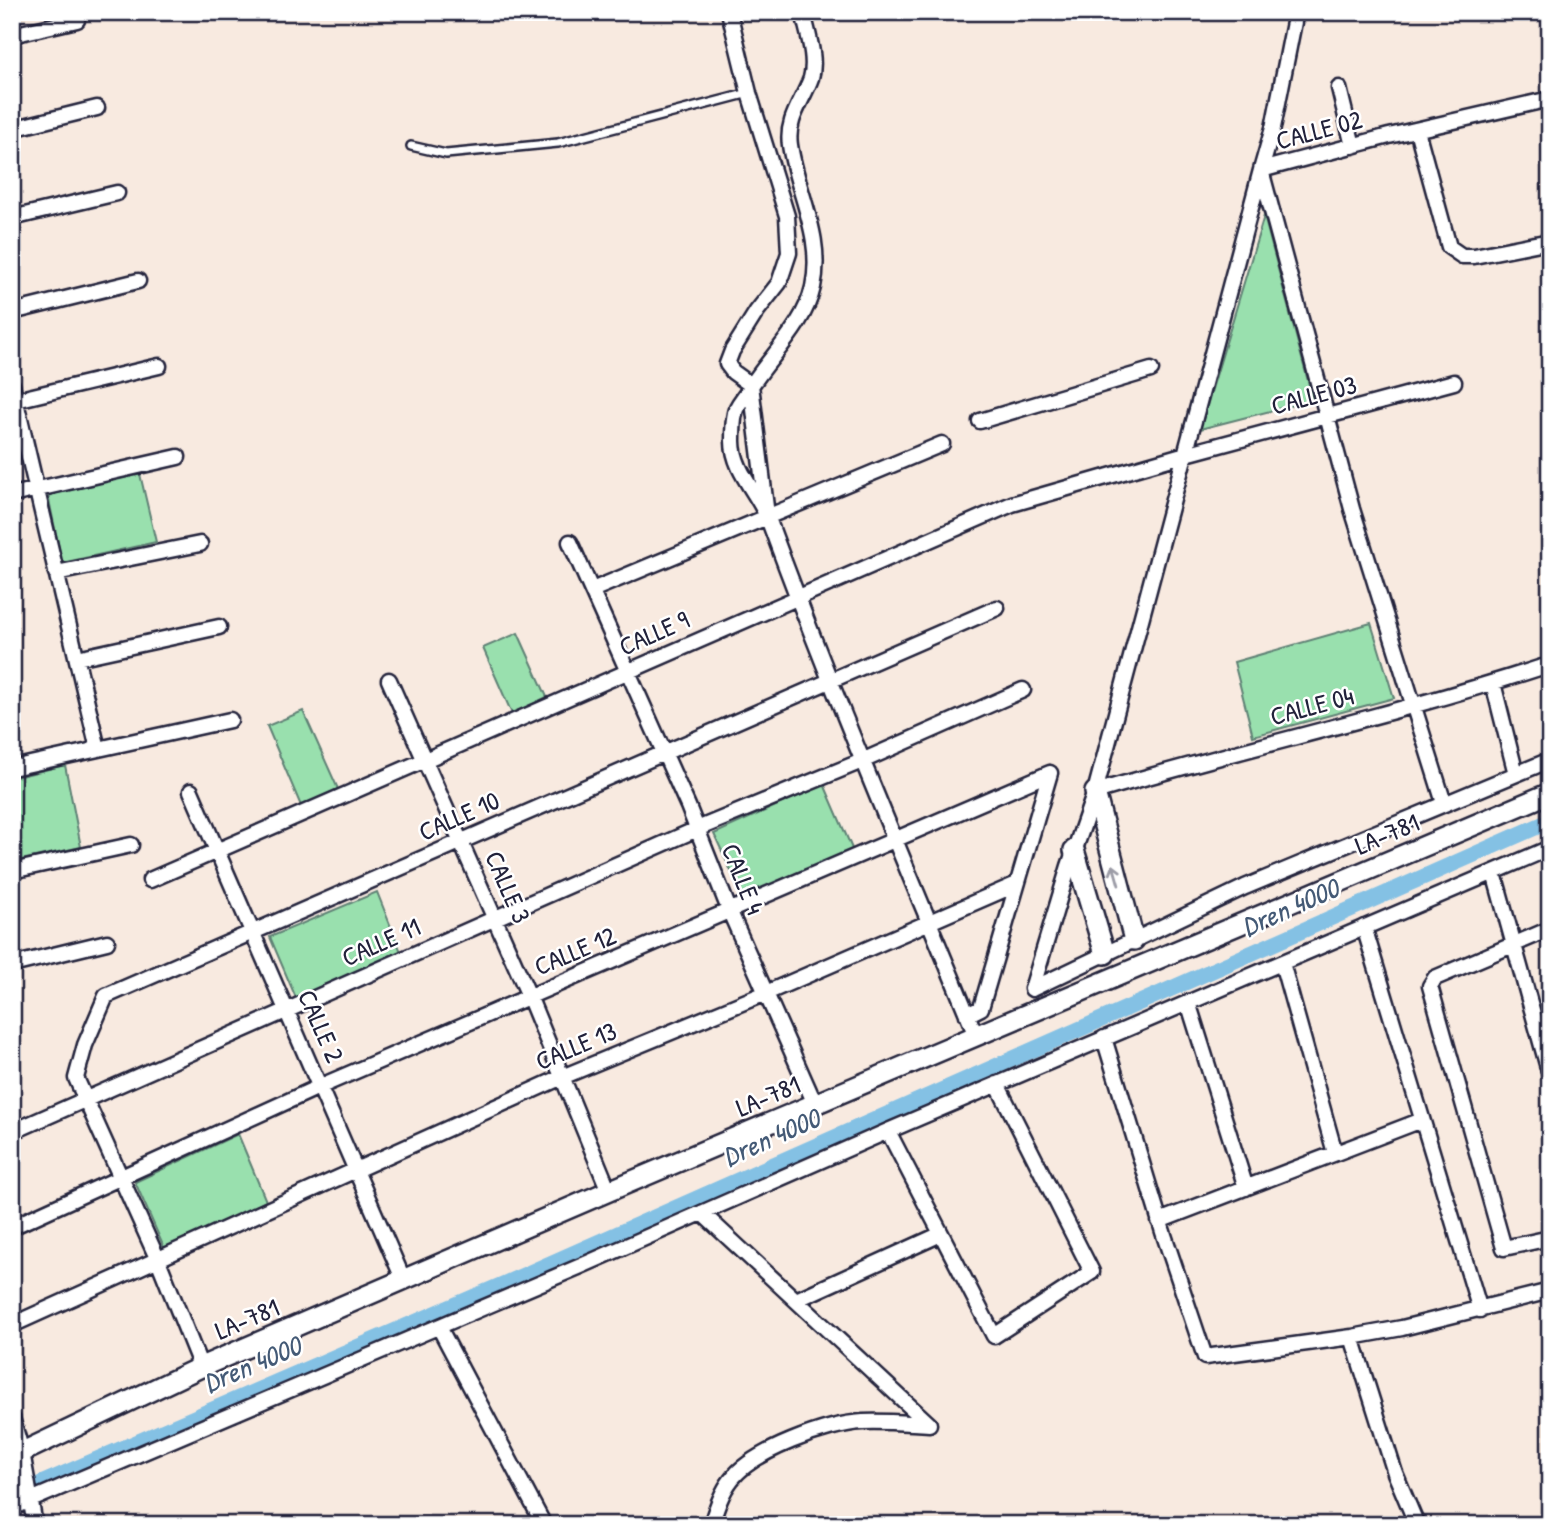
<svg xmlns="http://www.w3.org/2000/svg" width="1562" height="1537" viewBox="0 0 1562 1537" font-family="'Patrick Hand',sans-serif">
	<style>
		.green { fill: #99e0ae; stroke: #5e8174; stroke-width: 2 }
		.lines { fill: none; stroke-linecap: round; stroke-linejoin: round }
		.canal { stroke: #84c1e4; stroke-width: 16 }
		.lane-casing { stroke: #22223b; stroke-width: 12 }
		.street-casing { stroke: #22223b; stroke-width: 19 }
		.secondary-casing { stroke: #22223b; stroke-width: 24 }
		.lane { stroke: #fff; stroke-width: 7 }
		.street { stroke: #fff; stroke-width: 14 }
		.secondary { stroke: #fff; stroke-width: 19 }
		.oneway { stroke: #9c9ca7 }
		.labels { text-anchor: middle; stroke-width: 5; stroke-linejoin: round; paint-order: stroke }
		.street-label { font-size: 26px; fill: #22223b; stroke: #fff }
		.water-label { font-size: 28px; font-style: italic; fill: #445a76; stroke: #fff }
	</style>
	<rect width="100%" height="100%" fill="#f8eae0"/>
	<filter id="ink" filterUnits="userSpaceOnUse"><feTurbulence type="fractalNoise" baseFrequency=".0143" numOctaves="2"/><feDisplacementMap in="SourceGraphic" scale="14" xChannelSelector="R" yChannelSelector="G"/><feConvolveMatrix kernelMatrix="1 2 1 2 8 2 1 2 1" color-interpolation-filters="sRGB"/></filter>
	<g filter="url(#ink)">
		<path class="green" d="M1264,216l49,184 -113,29z
			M140,474l16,68 -94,21 -14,-68z
			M1371,623l23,75 -141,38 -19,-74z
			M518,633l29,64 -35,17 -29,-66z
			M303,711l35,78 -37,17 -34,-80z
			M65,765l16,82 -69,15v-84z
			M824,784l29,67 -109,48 -30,-65z
			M377,892l24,60 -105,46 -26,-61z
			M238,1134l28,67 -101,49 -30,-68z"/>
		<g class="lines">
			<path class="canal" d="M12,1496l494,-213 1044,-462"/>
			<g class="lane-casing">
				<path id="lane" d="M411,146l35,8 112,-11 191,-50"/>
			</g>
			<g class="street-casing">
				<path id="street" d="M729,12l20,81 38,123 2,37 -10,30 -22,28 -25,40 -5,13 6,8 18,13 15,122
					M803,12c4,20 14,46 8,66 -8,23 -25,41 -21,67 7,48 34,92 23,142 -9,41 -46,71 -67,107 -4,6 -10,12 -11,19 -2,8 -2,19 -2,28 0,30 26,53 36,80 64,174 137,344 207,515
					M1296,12l-23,116 -12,42 91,339 92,294
					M12,35l65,-15
					M1339,88l14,58
					M12,129l85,-21
					M1417,130l32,117 13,9h12l76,-15
					M12,218l105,-25
					M12,312l126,-31
					M12,385l86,364
					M16,400l143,-34
					M980,421l171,-51
					M12,495l166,-38
					M570,542l118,264 42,106 85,192
					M56,573l144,-29
					M592,590l350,-146
					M77,658l142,-31
					M389,680l140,316 80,195
					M1493,683l23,91
					M12,768l218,-48
					M191,791l213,490
					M1095,792c148,-44 300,-77 447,-125
					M12,871l119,-26
					M1494,873l56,202
					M150,880l862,-376 174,-50 268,-72
					M1364,927l116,383
					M1550,929l-115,49 -5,8 74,262 46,-10
					M1282,963l53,190
					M12,965l95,-23
					M1032,989l37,-123 26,-74 166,-622 128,-34 161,-37
					M1032,989l213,-102 305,-127
					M1188,1002l58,186
					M967,1015l14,-7 69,-235
					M1104,1038l59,194 42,125 147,-20 50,-9 148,-37
					M888,1131l106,205 98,-64 -95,-188
					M12,1132l685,-303 165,-68 161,-71
					M703,1214l226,210
					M1159,1221l263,-101
					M12,1227l309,-141 729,-313
					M796,1300l145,-66
					M12,1325l550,-248 204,-84 251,-109
					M439,1327l105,198
					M1352,1337l43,136 22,52
					M201,1367l-43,-107 -82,-182 9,-33 21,-49 891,-388
					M12,1418l10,34 13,73
					M12,1508l569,-242 307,-135 662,-283
					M711,1525c5,-15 10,-32 20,-45 21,-29 96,-56 132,-58 22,-1 44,1 66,2"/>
			</g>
			<g class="secondary-casing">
				<path id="secondary" d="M1095,792l39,148
					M1074,850l31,104
					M12,1457l189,-90 408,-176 941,-398"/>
			</g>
			<use href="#lane" class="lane"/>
			<use href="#street" class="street"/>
			<use href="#secondary" class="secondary"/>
		</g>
		<defs><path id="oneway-shaft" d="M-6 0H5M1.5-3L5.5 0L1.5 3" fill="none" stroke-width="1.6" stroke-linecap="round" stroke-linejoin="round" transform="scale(1.75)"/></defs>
		<use class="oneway" href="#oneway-shaft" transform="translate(1116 875) rotate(-106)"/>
	</g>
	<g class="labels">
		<g class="street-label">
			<text transform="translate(1319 130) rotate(-15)" y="9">CALLE 02</text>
			<text transform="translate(1314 395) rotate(-15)" y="9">CALLE 03</text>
			<text transform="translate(654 633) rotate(-24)" y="9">CALLE 9</text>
			<text transform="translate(1312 706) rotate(-15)" y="9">CALLE 04</text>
			<text transform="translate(459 816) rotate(-24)" y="9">CALLE 10</text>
			<text transform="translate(1387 834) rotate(-23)" y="9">LA-781</text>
			<text transform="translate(743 879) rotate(68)" y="9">CALLE 4</text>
			<text transform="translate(508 887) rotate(66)" y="9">CALLE 3</text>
			<text transform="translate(381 942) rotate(-24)" y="9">CALLE 11</text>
			<text transform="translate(575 951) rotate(-23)" y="9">CALLE 12</text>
			<text transform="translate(321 1026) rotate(66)" y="9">CALLE 2</text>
			<text transform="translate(576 1046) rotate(-23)" y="9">CALLE 13</text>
			<text transform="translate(768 1096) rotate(-23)" y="9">LA-781</text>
			<text transform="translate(247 1319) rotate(-23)" y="9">LA-781</text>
		</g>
		<g class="water-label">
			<text transform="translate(1290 907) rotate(-24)" y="10">Dren 4000</text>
			<text transform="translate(771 1137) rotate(-24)" y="10">Dren 4000</text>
			<text transform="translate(252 1364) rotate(-23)" y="10">Dren 4000</text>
		</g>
	</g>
	<rect width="1562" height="1537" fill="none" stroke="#fff" stroke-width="42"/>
	<rect x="21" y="21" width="1520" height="1495" fill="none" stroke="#22223b" stroke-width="2.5" filter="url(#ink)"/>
</svg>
